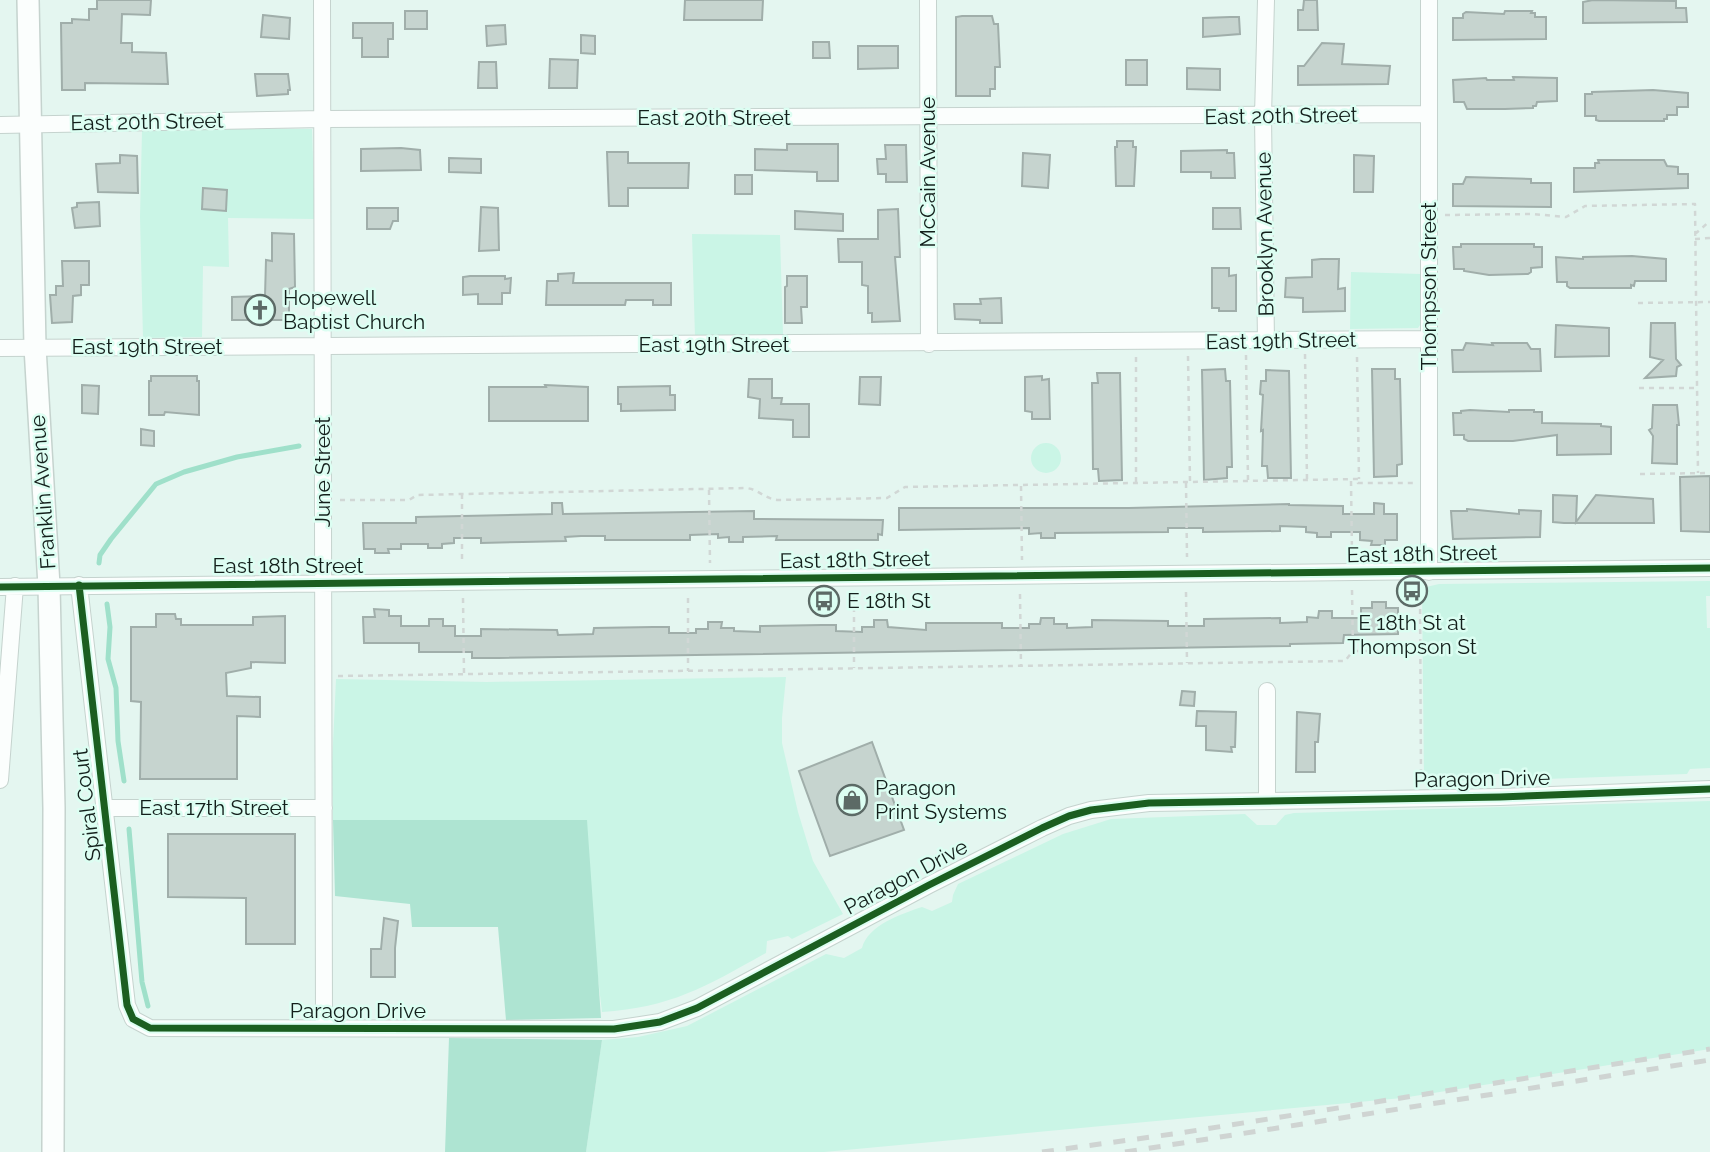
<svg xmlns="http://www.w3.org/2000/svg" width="1710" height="1152" viewBox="0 0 1710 1152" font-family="Raleway,sans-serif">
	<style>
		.green { fill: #caf5e6 }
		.forest { fill: #aee4d2 }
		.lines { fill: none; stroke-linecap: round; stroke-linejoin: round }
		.stream { stroke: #9fe0ca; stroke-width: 5 }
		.building { fill: #c6d4cf; stroke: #a0aeaa; stroke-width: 2 }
		.minor-casing { stroke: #c5d3ce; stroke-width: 18 }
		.tertiary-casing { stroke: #c5d3ce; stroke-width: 24 }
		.path { stroke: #d1d7d5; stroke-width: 2.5; stroke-dasharray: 5 5; stroke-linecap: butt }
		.minor { stroke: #fbfefd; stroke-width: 16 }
		.tertiary { stroke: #fbfefd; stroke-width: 21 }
		.rail { stroke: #cfd4d2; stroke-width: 5; stroke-dasharray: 12 12; stroke-linecap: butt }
		.cycleway-casing { stroke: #dcfef2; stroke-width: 11 }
		.cycleway { stroke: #1b5e20; stroke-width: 7 }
		.labels { text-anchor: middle; stroke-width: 5; stroke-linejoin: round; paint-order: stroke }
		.street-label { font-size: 21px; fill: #131f1b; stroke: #dcfef2 }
		.poi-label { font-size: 21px; fill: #131f1b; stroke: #dcfef2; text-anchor: start }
	</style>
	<rect width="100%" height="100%" fill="#e4f6f0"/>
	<path class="green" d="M222,129h90l3,90 -87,-1 1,49 -26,-1 -1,71 -59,1 -3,-121 2,-86z
		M692,234l88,1 3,100 -88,2z
		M1351,272l70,2 -1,51 -2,3 -68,1z
		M1031 458a15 15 0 1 1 30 0a15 15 0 1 1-30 0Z
		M1710,581v15h-4l1,32h3v140l-20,1 -3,5 -169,6 -4,-6h-22l-4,6 -64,2 -2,-194 17,-4z
		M786,677l-4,41v25l16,69 15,49 30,53 -51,25 -4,-3 -21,5 -1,12c-59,33 -95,55 -164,59l-7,-59 -9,-133h-253l-1,-54 4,-87 151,3z
		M1710,801v248l-308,49 -578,54h-238l16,-112 36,-3 49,-11 139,-72 18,4 18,-10c6,-23 39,-34 60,-41l10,4 20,-9 1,-7 5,-11 105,-50 48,-15 134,-5 12,11h19l9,-10 9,-2z"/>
	<path class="forest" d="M333,820h254l14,198 -95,2 -8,-93h-86l-2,-23 -75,-8z
		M449,1038l153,2 -16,112h-141z"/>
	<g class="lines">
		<path class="stream" d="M99,563l1,-8 11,-16 45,-55 28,-12 53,-15 62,-11
			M107,604l3,23 -2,32 8,29 2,53 6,40
			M129,829l13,153 6,24"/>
	</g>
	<path class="building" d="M97,0h54l-1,15 -28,-1 -1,29h11v9l34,1 2,31 -83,-1v7h-23l-1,-67h11v-4l17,1v-11h8z
		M685,0h78l-1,20h-78z
		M1304,0h13l1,30h-20v-20h5z
		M1593,0l83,1v7h10l1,14 -104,1v-21z
		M405,11h22v18h-22z
		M1505,11h27l-1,2h4v4h11v22l-93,1v-22h10v-4l3,-2 38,2z
		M263,15l27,3 -1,21 -28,-2z
		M962,16h30l2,8h4l2,43h-5v22h-5v7h-34v-79z
		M1230,17h9l1,17 -37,3v-19z
		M353,23h40v16h-5v18h-26v-19h-9z
		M505,25l1,19 -19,2 -1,-20z
		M581,35l14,1v18l-14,-1z
		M813,42h16l1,16h-17z
		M1322,43l22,1 -2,20 48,2 -2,18 -90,1v-19h6z
		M858,46h40v22l-40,1z
		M550,59l28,1 -1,28h-28z
		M1126,60h21v25h-21z
		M479,62h17l1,26h-19z
		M1187,68l33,1v21l-33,-1z
		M255,74h33l2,16h-2v4l-31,2z
		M1513,77l44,1v23l-20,1 -1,4h-3v2l-28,1h-38l-3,-7h-10l-1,-22 33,-2 1,2h27z
		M1653,90l35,3v14h-11v8h-10v4h-3v2h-65l-3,-1v-4h-11v-22h7v-2z
		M1117,141h16v6h3l-2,39h-18l-1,-39h2z
		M787,144h51v37h-21v-9l-62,-2v-21l32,1z
		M885,145h21l1,37h-21v-8h-8l-1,-15h9z
		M401,148l19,2 1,20 -60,1v-22z
		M1227,150v3h7l1,25h-24v-6h-30v-21z
		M607,152h21v11h61l-1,25h-60v18h-19z
		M1023,153l27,2 -2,33 -26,-2z
		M120,155l17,1 1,37 -40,-1 -2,-28 24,-1z
		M1354,155l20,1 -1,36h-19z
		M449,158l32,1v14l-32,-1z
		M1598,160h66l3,6 11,1v7h10v14l-114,4v-24h21v-5h4z
		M735,175h17v19h-17z
		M1466,177l65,2v4h20v24l-98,-1v-22h10z
		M203,188l24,2 -1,21 -24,-2z
		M99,202l1,24 -25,2 -3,-20 5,-1v-4z
		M481,207l17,1 1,42 -20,1z
		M367,208h31v13h-5l-3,8h-23z
		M1213,208h27l1,21h-28z
		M898,209l2,48h-5l5,64 -28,1v-9h-4v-27l-6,-1v-23h-23l-1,-23h40v-29z
		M795,211l48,3v17l-48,-2z
		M272,233l22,1 1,53 -6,2v25h-6l1,6h-52v-23l33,-1 1,-36 6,1z
		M1461,244h73v3h8v20l-11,1v4l-3,2 -39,1 -25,-4v-2h-10l-1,-22h8z
		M1632,256l34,3v22h-31l-1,5 -3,-1v3h-61l-3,-2v-4h-10l-1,-25 27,2v-2z
		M1321,259h18l-1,30 7,-1v23l-42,1v-14l-18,-1 1,-19 26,-1v-17z
		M62,261h27v24h-8v10l-8,1 -1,26 -20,1 -2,-28h6v-9h7z
		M1212,268h17v8l7,-1v36h-17v-3h-7z
		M574,273l-1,10h98v22h-18v-5h-27l-1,5h-79l1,-24h11v-7z
		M470,276h35v3l6,-1 -1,15h-8v11h-24v-10l-15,1v-18z
		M787,276h20v31h-6l1,16h-17v-36l2,-1z
		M1001,298l1,25h-22v-3l-25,-1 -1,-15h27l-1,-5z
		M1651,323h24l1,36 5,6 -4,2 -1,9 -31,2 18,-18 -13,-3z
		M1556,325l53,3v28l-54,1z
		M1466,343l27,2 -1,-2h35l4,6h9l1,22 -88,1 -1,-22h11z
		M1225,369l1,12h4l2,86h-5v11l-23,2 -2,-110z
		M1372,369h23v10h5l2,85 -5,1v11l-23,1z
		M1266,370l23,1 2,107h-23l-1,-12h-5l1,-36 -2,1 2,-36 -3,-1 1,-13h5z
		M1097,373h23l2,107 -23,1 -1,-12h-5l-1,-86h6z
		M151,376h46v5h2v34l-34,-3 -1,3h-15v-34h2z
		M1042,376v4l7,-1 1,40h-18v-7l-7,-1v-34z
		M860,377h21l-1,28 -21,-1z
		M749,379h23v19h10l-1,6h28v33h-16v-17l-34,-2 1,-19 -12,-2z
		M82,385l17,1 -1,28 -16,-1z
		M545,385l43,2v34h-99v-34h57z
		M670,386v9h5v15l-54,1v-7h-3v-17z
		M1653,405h24l2,20h-2v39l-25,-1 1,-27 -4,-6 3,-2z
		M1470,410l39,2v-2h25v2h8v11l59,1v2l10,1v27l-54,1v-20l-44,6h-45l-4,-2v-4h-10l-1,-22h8v-2z
		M141,429l13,2v15l-13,-1z
		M1710,476v56l-29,-1 -1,-54z
		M1553,495l24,1 -1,26 20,-27 57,4 1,24h-90l-11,-1z
		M552,503h10l1,11 191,-3v8l129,1 -1,15 -4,-1v6h-102l1,-4 -34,1v5h-14v-5l-11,1v-4l-28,1v5h-85v-4h-24l-16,1 1,4 -43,1 -42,1v-5h-27v5l-12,1v4h-14v-4h-27v5h-13l1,4h-14v-4h-11l-1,-26h53v-6l136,-3z
		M1374,503l10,1v10h13v26h-12v5h-14l1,-4 -12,-1v-8h-29v5h-14v-4l-11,-1v-5l-26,-1v5l-77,1v-4h-35v4l-113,1v5h-14v-5l-12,1v-6l-130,2v-22h230l160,-4v1l54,1v8h31z
		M1467,509l52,5v-4l22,1 -1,26 -87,2 -2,-28h16z
		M1372,602h14v6h12v26l-54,1 -1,8 -53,1v2l-792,12h-26v-6h-53v-9h-55l-1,-26h12l-1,-8 15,1v6h12v10h28v-7h14v7h12v10h26v-7l76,1 1,5 35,-1 1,-6 59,-1h16v6h27v-4h12v-7h14l-1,6h13v3l26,1v-6l62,-1h14v6l26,1v-5h12v-7h13l1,7 38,3v-7h76v5h27v-4h11l1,-6h13v6h13v4l25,-1v-7l76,1v5h36v-7l76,-1v5l27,-1v-5l11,1 1,-7h13v7h29v-10h11z
		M156,614h19l1,5h5v6h72v-8l32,-1v47l-34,-1v6l-25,5 1,23 33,1v20l-23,-1v63h-97l1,-77 -10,-1v-74h25z
		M1182,691l13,1 -1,14 -14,-1z
		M1197,711l39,1 -1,35h-4l1,5 -26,-2v-24h-10z
		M1297,712l23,2 -2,28h-3v30h-19z
		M872,742l32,88 -74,26 -31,-85z
		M168,834h127v110h-49v-46l-78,-1z
		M384,918l14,3 -3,27v29h-24v-28h10z"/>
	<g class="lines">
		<g class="minor-casing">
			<path id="minor" d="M322,0l2,1028
				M928,0l1,344
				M1266,0l-3,116 3,226
				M1429,0v572
				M0,125l323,-6 1106,-5
				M0,348l1429,-9
				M79,585l48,420 6,14 17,9 464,1 46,-7 37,-14 232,-123 113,-57 27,-12 22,-6 58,-7 351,-6 210,-8
				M0,587l1710,-19
				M0,780l15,-194
				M1267,800v-109
				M105,808h219"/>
		</g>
		<g class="tertiary-casing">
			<path id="tertiary" d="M28,0l7,347 14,239 5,222 -1,344"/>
		</g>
		<path class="path" d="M1445,215l88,-1 33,3 19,-11 110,-2 3,269
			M1695,234l15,-13
			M1695,239l15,-1
			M1638,303l72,-1
			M1305,354l2,126
			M1246,355l2,126
			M1188,356l2,126
			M1136,357v126
			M1357,357l2,122
			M1639,388h58
			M1640,474l70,-1
			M1351,481l1,73
			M1186,483l1,74
			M1021,486l1,74
			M709,490l1,73
			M462,494v69
			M340,500h69l8,-5 329,-7c12,1 19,11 32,12l109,-2 18,-11 454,-8 -1,4h56
			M1420,589l1,192
			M1352,590l1,61
			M1186,592l1,71
			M1020,594l1,72
			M854,597v71
			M463,598l1,76
			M688,598v73
			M338,676l1007,-15 8,-10h41"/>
		<use href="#minor" class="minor"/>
		<use href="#tertiary" class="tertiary"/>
		<path class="rail" d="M1042,1152l138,-19 530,-84
			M1125,1152l585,-92"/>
		<g class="cycleway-casing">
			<path id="cycleway" d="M79,585l48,420 6,14 17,9 464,1 46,-7 37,-14 232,-123 113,-57 27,-12 22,-6 58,-7 351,-6 210,-8
				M0,587l1710,-19"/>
		</g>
		<use href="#cycleway" class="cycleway"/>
	</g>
	<defs>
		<g id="church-ring" transform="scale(1.575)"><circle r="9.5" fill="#dcfef2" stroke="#5c6a66" stroke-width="1.5"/><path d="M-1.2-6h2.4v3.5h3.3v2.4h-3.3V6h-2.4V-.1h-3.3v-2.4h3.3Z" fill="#5c6a66"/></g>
		<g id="bus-ring" transform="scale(1.575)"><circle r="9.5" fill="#dcfef2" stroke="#5c6a66" stroke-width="1.5"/><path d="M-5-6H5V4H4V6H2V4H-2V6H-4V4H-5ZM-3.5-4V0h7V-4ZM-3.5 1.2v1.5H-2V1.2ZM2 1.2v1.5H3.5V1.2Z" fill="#5c6a66"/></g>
		<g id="shop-ring" transform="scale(1.575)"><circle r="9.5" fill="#dcfef2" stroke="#5c6a66" stroke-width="1.5"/><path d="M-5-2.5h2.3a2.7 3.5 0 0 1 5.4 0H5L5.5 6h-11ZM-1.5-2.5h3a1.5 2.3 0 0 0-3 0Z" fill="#5c6a66"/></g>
	</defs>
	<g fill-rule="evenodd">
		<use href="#church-ring" x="260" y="310"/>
		<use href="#bus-ring" x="1412" y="591"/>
		<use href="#bus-ring" x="824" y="601"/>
		<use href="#shop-ring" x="852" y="800"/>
	</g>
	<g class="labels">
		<g class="street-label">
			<text transform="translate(1281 116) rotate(-1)" y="7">East 20th Street</text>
			<text x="714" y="125">East 20th Street</text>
			<text transform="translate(147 122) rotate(-1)" y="7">East 20th Street</text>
			<text transform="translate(928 172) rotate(-90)" y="7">McCain Avenue</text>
			<text transform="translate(1265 234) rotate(-91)" y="7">Brooklyn Avenue</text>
			<text transform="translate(1429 286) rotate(-90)" y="7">Thompson Street</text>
			<text transform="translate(1281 341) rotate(-1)" y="7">East 19th Street</text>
			<text x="714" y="352">East 19th Street</text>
			<text x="147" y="354">East 19th Street</text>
			<text transform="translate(323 472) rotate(-90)" y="7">June Street</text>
			<text transform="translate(43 492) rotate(-94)" y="7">Franklin Avenue</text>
			<text transform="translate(1422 554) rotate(-1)" y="7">East 18th Street</text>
			<text transform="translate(855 560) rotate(-1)" y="7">East 18th Street</text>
			<text x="288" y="573">East 18th Street</text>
			<text transform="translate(1482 779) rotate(-1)" y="7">Paragon Drive</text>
			<text transform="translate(87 805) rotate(-97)" y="7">Spiral Court</text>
			<text x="214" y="815">East 17th Street</text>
			<text transform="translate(906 877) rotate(-28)" y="7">Paragon Drive</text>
			<text x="358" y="1018">Paragon Drive</text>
		</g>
		<g class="poi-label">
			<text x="283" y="305">Hopewell<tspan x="283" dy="24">Baptist Church</tspan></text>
			<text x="847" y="608">E 18th St</text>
			<text x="1412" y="630" text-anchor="middle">E 18th St at<tspan x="1412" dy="24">Thompson St</tspan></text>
			<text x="875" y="795">Paragon<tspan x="875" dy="24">Print Systems</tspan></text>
		</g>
	</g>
</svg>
